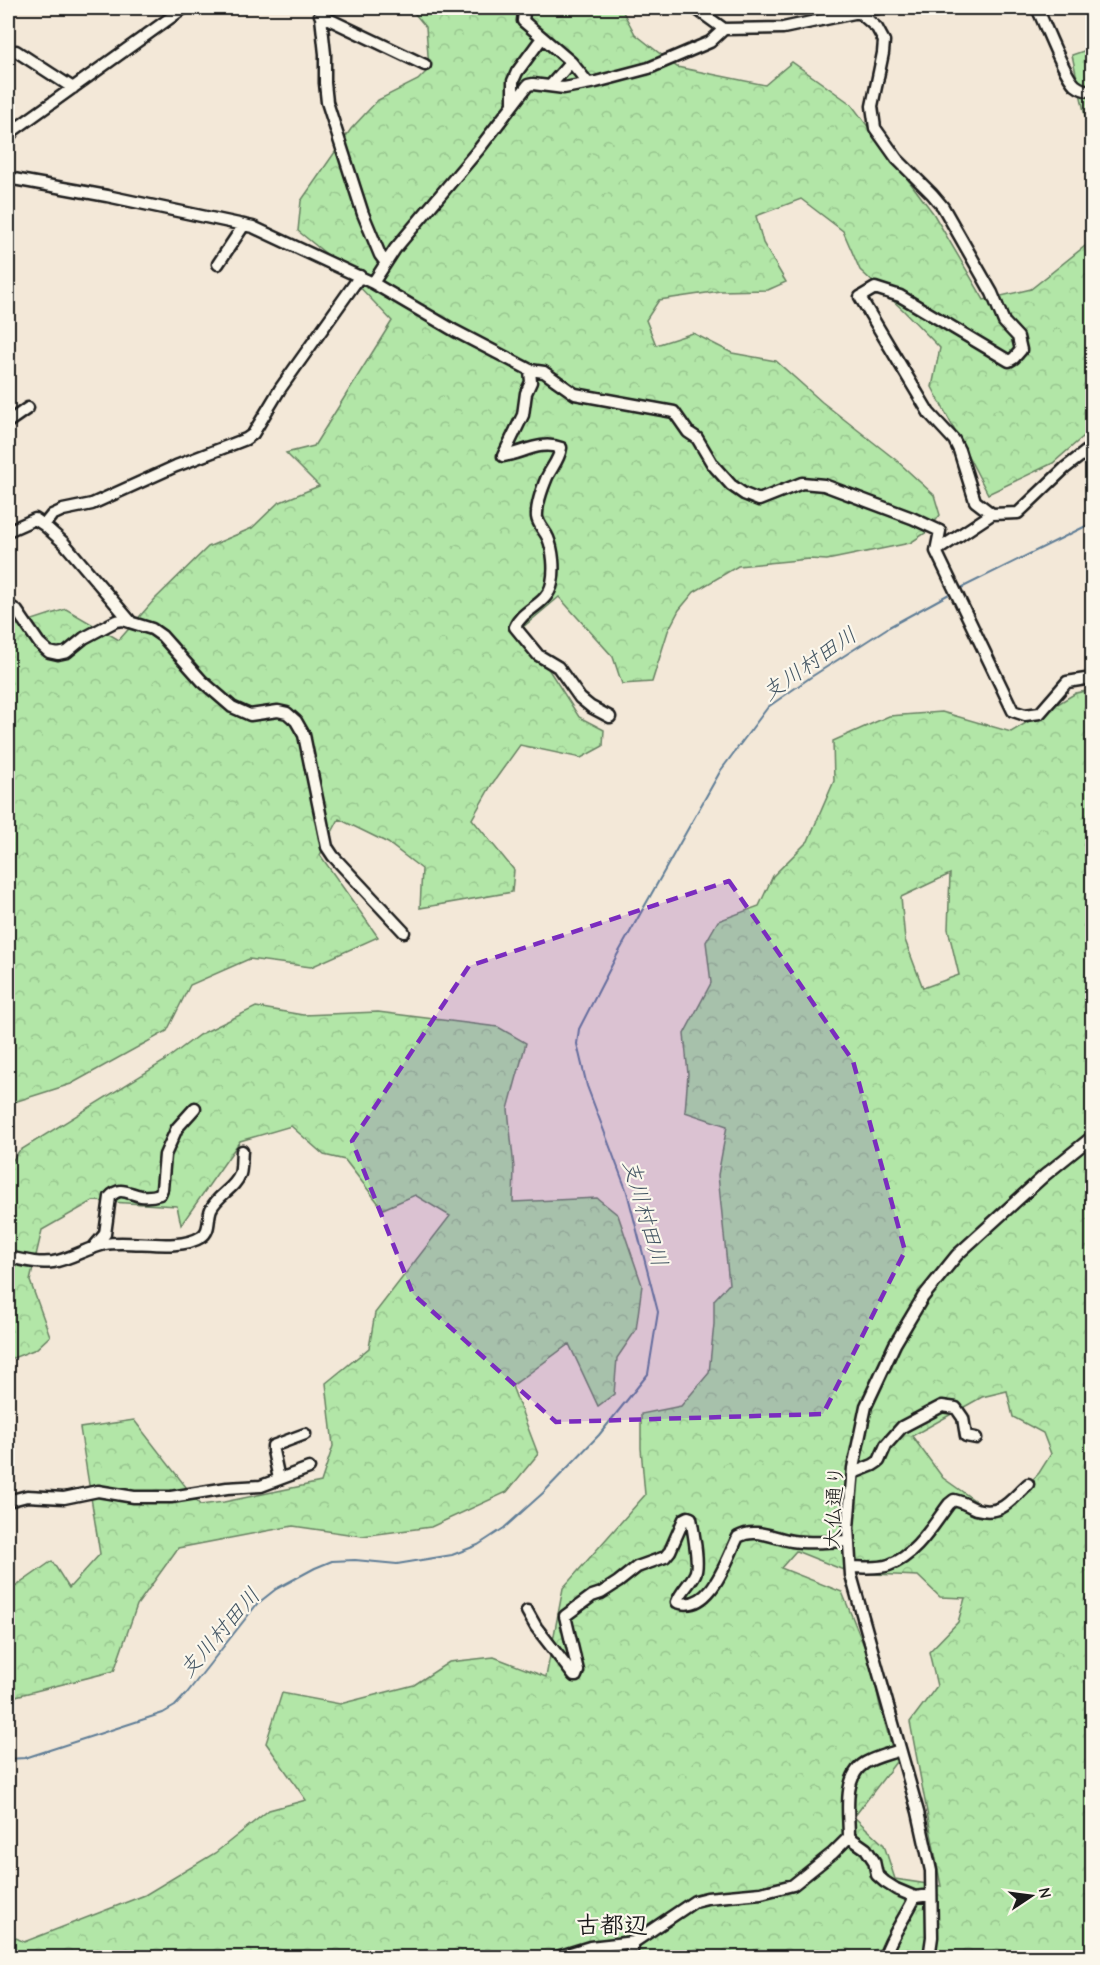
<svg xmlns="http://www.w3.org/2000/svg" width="1100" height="1965" viewBox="0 0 1100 1965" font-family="'Comic Neue','Klee One',sans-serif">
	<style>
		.forest { fill: url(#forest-crowns); stroke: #678162; stroke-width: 1.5; fill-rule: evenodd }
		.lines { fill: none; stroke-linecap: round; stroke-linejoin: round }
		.stream { stroke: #5f7d96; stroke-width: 2 }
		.minor-casing { stroke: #1c1c1c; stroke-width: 15 }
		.minor { stroke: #fbf7ec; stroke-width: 10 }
		.marked { fill: #7b2cbf; fill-opacity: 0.2; stroke: #7b2cbf; stroke-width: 4.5; stroke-dasharray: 12 8; stroke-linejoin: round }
		.labels { text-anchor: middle; stroke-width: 4.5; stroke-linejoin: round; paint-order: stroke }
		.street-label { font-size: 21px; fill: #1c1c1c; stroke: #fbf7ec }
		.water-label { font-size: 22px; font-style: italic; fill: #435563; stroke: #fbf7ec }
		.quarter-label { font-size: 24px; font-weight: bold; fill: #1c1c1c; stroke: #fbf7ec }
	</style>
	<defs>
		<pattern id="forest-crowns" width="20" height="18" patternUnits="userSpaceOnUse" patternTransform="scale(1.5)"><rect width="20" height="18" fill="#b2e6a7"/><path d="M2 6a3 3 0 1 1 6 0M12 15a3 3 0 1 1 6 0" fill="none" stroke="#98c58f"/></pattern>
	</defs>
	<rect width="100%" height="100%" fill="#f3e8d8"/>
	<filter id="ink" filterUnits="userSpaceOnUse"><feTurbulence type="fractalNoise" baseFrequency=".0167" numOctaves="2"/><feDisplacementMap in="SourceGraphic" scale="12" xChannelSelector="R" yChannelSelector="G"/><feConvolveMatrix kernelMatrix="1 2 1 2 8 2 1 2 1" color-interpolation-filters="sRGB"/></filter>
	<g filter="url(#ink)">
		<path class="forest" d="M410,8h214l-2,2 13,24 42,33 88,18 27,-23 59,42 82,109 51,87 47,-11 59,-47 2,-8v195l-39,34 -65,31 -56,-107 8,-39 -37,-38 -43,-40 -17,-39 -42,-32 -45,17 7,27 23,39 -18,8 -48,1 -61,9 -13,20 10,25 37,-12 39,20 44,8 46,41 74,58 38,35 6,20 -13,17 -17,11 -83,17 -18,-1 -71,7 -44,26 -15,18 -11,21 -16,51 -30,2 -9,-27 -54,-60 -37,31 57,89 25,13 -1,16 -22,12 -61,-13 -28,39 -20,35 42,51 -2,22 -92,16 2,-39 -34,-26 -49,-24 -19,36 58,82 -67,30 -62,-8 -59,26 -23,46 -96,53 -63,20v-476l58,-19 53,31 36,-41 53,-52 44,-19 26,-25 41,-17 -33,-33 28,-7 78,-125 -57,-60 -37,-30 3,-30 50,-72 27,-29 40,-20 11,-11 -3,-42z
			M1092,48v101l-20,-94z
			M1092,690v1267l-455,1 3,-12 -55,-2 -9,14h-568v-24l16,8 121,-47 70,-42 54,-43 37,-10 -40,-57 16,-50 58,11 74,-19 35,-23 45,-5 52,20 17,-89 82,-93 -4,-47v-34l40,-8 28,-33 5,-49v-24l15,-16 -11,-109 9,-49 -42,-14 3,-38 -4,-40 27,-51 -5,-41 12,-21 41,-15 14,-30 35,-35 26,-60 -1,-40 56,-25 53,-4 69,20 65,-39zM950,874l-2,55 11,46 -36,13 -18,-48 -4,-43zM1007,1391l6,26 30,16 8,21 -12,19 -42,43 -54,-38 -31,-42 70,-39zM796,1551l55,22 67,3 22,21 25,1 -7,24 -29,30 8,34 -27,36 31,164 -46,-7 -11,-34 -30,-28 42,-55 -16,-56 -9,-43 -29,-71 -61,-24z
			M256,1007l47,8 75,-3 120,15 28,16 -18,66 6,59 -1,34 84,-4 21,17 24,70 -6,45 -19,28 -3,36 -16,12 -29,-62 -57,42 26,68 -31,38 -76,35 -69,9 -69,-10 -115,22 -41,57 -23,66 -106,27v-106l44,-31 17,27 31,-34 -20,-126 54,-8 66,85 24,-3 97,-20 12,-36 -7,-63 43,-35 6,-35 75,-97 -35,-21 -32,14 -38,-49 -21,-5 -33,-29 -51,15 -59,84 -4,-19 -84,-5 -51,29 -12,51 20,55 -14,13 -28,11v-193l11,-16 144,-89 36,-27z"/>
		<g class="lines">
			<path class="stream" d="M959,589l133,-66
				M8,1759l17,-1 138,-45 12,-7 12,-13 70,-89 19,-15 39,-21 17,-7 23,-1 42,4 55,-9 26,-10 26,-17 39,-35 56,-58 49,-61 10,-62 -31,-120 -40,-106 -10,-42 2,-15 37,-72 105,-187 47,-63 43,-30 78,-50 62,-34"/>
			<g class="minor-casing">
				<path id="minor" d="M320,8l5,46v29l2,19 36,112 17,41 6,8
					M526,8l-2,4 -1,9 48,41 17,21
					M695,8l29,21 59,-1 95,-20
					M1037,8c8,16 27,67 38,77 5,4 12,6 17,6
					M860,13l17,15 7,13 -1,12 -11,53 3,22 22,31 35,35 11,13 49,86 12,29 14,15 3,13 -7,8 -5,3 -109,-65 -25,-8 -15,9 69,116 25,27 5,10 16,51 17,13
					M320,15l105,50
					M16,51l57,37
					M550,86l21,-24
					M513,104v-23l4,-9 25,-34
					M8,138l6,-8 170,-122
					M8,178l99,18 146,31 120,56 82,48 75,39 14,2 31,22 99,18 14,20 9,6 16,27 18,20 13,9 15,6 43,-17 22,2 88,33 28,13 -4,20 77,160 12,4 15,-2 27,-31 25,-4
					M218,264l26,-39
					M373,283l22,-34 84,-100 49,-64 5,-1 31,4 32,-6 53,-14 61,-26 14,-13
					M530,370l1,12 -5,11 -3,22 -20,41c20,-3 38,-16 58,-8 -2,12 -9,19 -14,29 -5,12 -11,28 -10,40 1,8 8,14 11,21 5,12 7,31 4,45 -4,22 -30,26 -37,44l23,28 20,12 22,31 11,9 19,10
					M8,422l20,-14
					M44,525l8,-10 11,-5 29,-6 84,-38 70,-27 7,-5 27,-45 80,-113
					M8,531l27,-12 9,6 20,18 67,79
					M936,551l56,-37 26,-1 47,-45 27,-21
					M8,605l9,6 22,32 10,9 9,2 9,-2 17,-14 32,-17 7,-1 29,9 10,7 40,45 30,26 18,8 28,-4 9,2 9,8 8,14 23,112 6,9 71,76
					M93,1248l12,-14 5,-37c10,-12 19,-3 31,-1 7,1 13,0 19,-2l2,-5 3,-34 12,-27 18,-20
					M8,1257c15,3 29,7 45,5 18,-3 34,-14 52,-18 26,-5 73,8 96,-7 10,-6 6,-18 10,-28 7,-15 24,-20 29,-35 2,-7 1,-16 2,-23
					M853,1473l20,-8 6,-4 7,-16 16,-18 40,-21 14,2 7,10 3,18 10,2
					M279,1479l-6,-28v-5l32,-12
					M8,1501l19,-5 37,2 34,-7 36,6h37l56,-9 34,-2 48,-18
					M851,1567c11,0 27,2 38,-2 27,-9 44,-40 60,-61l5,-4c10,2 14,6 22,9 27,7 34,-9 52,-25
					M527,1611l9,16 38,49h2l2,-5 -13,-55 27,-20 9,-3 17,-11 19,-15 28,-10 5,-6 14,-32 4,-2 3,1c2,12 9,47 4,56 -5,10 -14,17 -18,28 34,12 50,-44 61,-65 17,-10 36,1 54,4 18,3 38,0 57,0
					M849,1837l17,12 8,12 3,14 8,7 11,7 19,8 16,-2
					M554,1958l36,-11 44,-5 61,-41 12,-3 54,-5 32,-8 40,-32 16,-16c0,-23 -7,-60 16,-74 10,-6 24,-9 35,-13
					M630,1958l4,-16
					M884,1958c7,-22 21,-40 31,-61
					M929,1958l3,-21 -1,-66 -13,-59 -67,-237 -3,-47 5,-60 13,-62 29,-62 28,-47 34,-42 88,-80 47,-38"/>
			</g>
			<use href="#minor" class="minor"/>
		</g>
	</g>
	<path class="marked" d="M729,881l124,180 52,190 -82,163 -267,8 -143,-128 -61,-153 117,-175z"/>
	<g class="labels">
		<g class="street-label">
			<text transform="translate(834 1507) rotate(-87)" y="7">大仏通り</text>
		</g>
		<g class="water-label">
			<text transform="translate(809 663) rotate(-35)" y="8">支川村田川</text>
			<text transform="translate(646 1213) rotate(74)" y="8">支川村田川</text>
			<text transform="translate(219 1632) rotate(-49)" y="8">支川村田川</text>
		</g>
		<g class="quarter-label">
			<text x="612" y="1933">古都辺</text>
		</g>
	</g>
	<rect width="1100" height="1965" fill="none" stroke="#fbf7ec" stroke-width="30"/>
	<rect x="15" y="15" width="1070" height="1935" fill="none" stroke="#1c1c1c" stroke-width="2" filter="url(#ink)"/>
	<g transform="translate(1031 1896) rotate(77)" stroke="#fbf7ec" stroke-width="4.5" paint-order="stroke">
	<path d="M0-4.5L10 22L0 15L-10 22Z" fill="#1c1c1c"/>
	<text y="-9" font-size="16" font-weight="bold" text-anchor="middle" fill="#1c1c1c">N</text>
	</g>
</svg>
